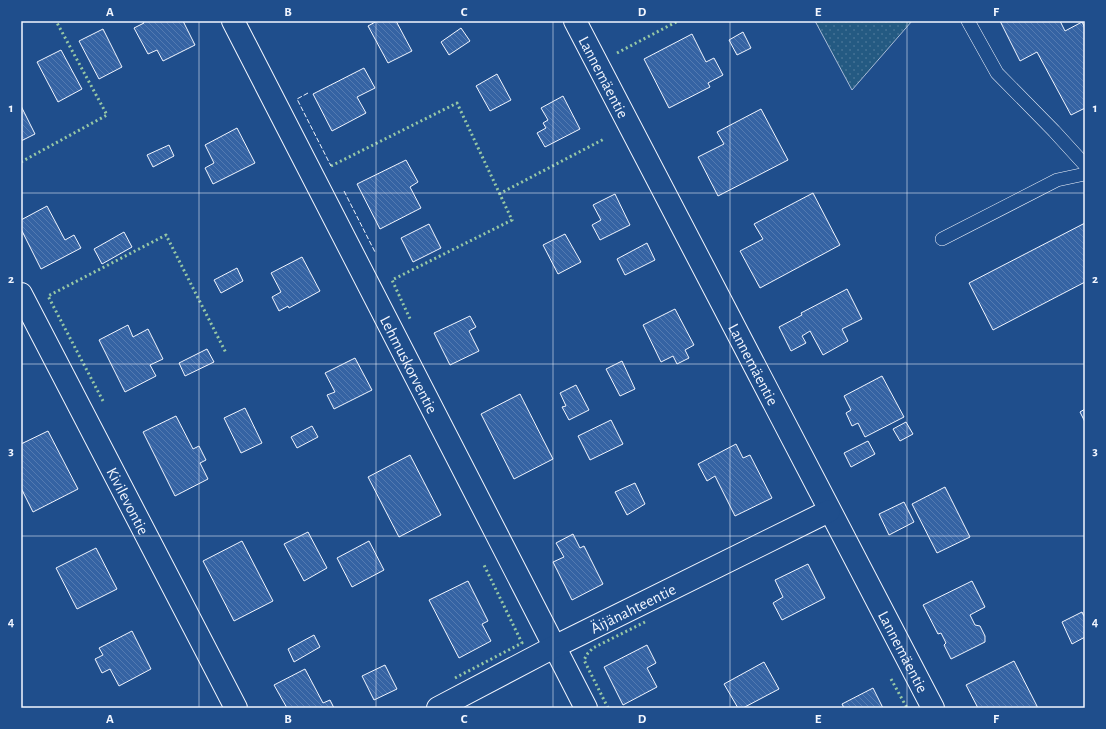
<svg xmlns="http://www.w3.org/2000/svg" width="1106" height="729" viewBox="0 0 1106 729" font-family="'Alegreya Sans',sans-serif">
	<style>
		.grass { fill: url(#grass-dots); stroke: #a8bbd7 }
		.building { fill: url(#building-back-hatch); stroke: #f2f6ff }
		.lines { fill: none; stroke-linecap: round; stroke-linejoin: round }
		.service-casing { stroke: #f2f6ff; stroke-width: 14 }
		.minor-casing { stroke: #f2f6ff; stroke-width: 24 }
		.service { stroke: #1f4e8c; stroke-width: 13 }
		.minor { stroke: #1f4e8c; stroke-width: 22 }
		.hedge { stroke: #97c8a6; stroke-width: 3; stroke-dasharray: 2 3; stroke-linecap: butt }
		.fence { stroke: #f2f6ff; stroke-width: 1; stroke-dasharray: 5 2; stroke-linecap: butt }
		.grid { fill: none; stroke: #f2f6ff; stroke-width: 1; stroke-opacity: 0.55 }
		.labels { text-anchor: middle; stroke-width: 3; stroke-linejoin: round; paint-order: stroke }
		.street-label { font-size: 16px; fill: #f2f6ff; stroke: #1f4e8c }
		.neatline { fill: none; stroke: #f2f6ff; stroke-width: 1.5 }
		.grid-label { font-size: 13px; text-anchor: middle; font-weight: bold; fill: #f2f6ff }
	</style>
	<defs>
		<pattern id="grass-dots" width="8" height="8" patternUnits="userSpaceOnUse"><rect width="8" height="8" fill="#245a82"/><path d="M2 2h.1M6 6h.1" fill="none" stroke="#447295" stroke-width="1.8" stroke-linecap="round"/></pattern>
		<pattern id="building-back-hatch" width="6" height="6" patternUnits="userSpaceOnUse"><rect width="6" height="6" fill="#3563a3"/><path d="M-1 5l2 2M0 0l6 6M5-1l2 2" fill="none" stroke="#537ab1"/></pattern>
	</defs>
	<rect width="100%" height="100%" fill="#1f4e8c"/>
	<path class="grass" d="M815,21h97l-60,69z"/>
	<path class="building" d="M143,21h40l12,24 -32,16 -6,-11 -9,4 -14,-26 10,-5z
		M377,21h19l16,30 -24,12 -20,-37z
		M1000,21h60l5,10 17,-9 3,6v80l-14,7 -34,-63 -17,9z
		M461,28l9,13 -21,14 -8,-13z
		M103,29l19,38 -23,12 -20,-38z
		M743,32l8,16 -14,7 -8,-15z
		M692,34l14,28 8,-4 9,17 -15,8 2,4 -41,21 -25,-49z
		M61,50l21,39 -24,13 -21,-40z
		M364,68l11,20 -18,9 9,16 -34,18 -19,-37z
		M497,74l14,26 -21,11 -14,-25z
		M563,96l17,33 -35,18 -8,-14 9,-5 -3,-5 5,-3 -7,-12z
		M21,106l14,28 -14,7z
		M761,109l27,51 -70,36 -20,-39 26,-13 -7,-12z
		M237,128l18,35 -42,21 -8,-16 9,-5 -9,-18z
		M169,145l5,11 -21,11 -6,-12z
		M406,160l12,22 -8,5 11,21 -41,21 -23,-45z
		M813,193l27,52 -80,43 -20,-37 23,-12 -9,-15z
		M615,194l15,31 -30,15 -8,-15 9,-5 -8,-15z
		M47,206l18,34 9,-5 7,13 -40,21 -20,-40v-9z
		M1085,223v59l-92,48 -24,-47z
		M429,224l12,24 -28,14 -12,-24z
		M124,232l8,15 -30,17 -8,-15z
		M565,234l16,28 -23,12 -15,-29z
		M647,243l8,17 -30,15 -8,-16z
		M302,257l18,34 -31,17 -1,-2 -9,5 -7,-14 9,-5 -10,-19z
		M237,268l6,13 -22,12 -7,-13z
		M847,289l15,30 -20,10 6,12 -25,14 -13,-24 -8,5 4,7 -15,8 -12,-24 23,-12 -1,-2z
		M675,309l19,36 -9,5 4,8 -12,6 -4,-8 -12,6 -18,-37z
		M470,316l6,11 -7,4 10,20 -29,14 -16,-32z
		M128,325l5,12 15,-8 15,30 -13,6 6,11 -31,16 -26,-52z
		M207,349l7,13 -29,14 -6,-13z
		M355,358l17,32 -38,19 -7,-14 8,-3 -10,-19z
		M622,361l13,28 -15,7 -14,-27z
		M882,376l22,41 -39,20 -7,-14 -6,3 -6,-13 5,-3 -7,-14z
		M576,385l13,25 -20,10 -7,-13 4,-1 -6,-13z
		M520,394l33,65 -39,20 -33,-65z
		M245,408l17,35 -21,10 -17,-35z
		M1085,409v13l-5,-10z
		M176,416l17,33 6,-3 7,14 -6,3 8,16 -33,17 -32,-64z
		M611,420l12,24 -33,16 -12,-24z
		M906,422l7,12 -13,7 -7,-12z
		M312,426l6,11 -21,11 -6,-11z
		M48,431l30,58 -45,23 -12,-24v-44z
		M868,441l7,13 -24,13 -7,-14z
		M736,444l7,14 7,-3 22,43 -37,18 -20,-40 -8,5 -9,-17z
		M410,455l31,60 -42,22 -31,-60z
		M635,483l10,21 -18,11 -12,-23z
		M945,487l25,50 -33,16 -25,-49z
		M904,502l10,20 -25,13 -10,-21z
		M308,532l19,36 -23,13 -20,-37z
		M573,534l7,14 4,-2 19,38 -31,16 -19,-38 11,-5 -8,-14z
		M242,541l31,60 -39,20 -31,-60z
		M369,541l15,29 -32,17 -15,-29z
		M96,548l21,41 -40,20 -21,-41z
		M808,564l17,34 -43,22 -9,-17 10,-6 -8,-17z
		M468,581l20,40 -6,3 9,17 -32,17 -30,-58z
		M972,581l13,26 -15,8 5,10 5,1 5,10v6l-34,17 -7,-14 2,-2 -5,-10 -3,1 -15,-29z
		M1082,612l3,6v19l-13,7 -10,-22z
		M132,631l19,38 -32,17 -9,-17 -8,4 -7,-14 8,-4 -4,-7z
		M314,635l6,12 -26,15 -6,-13z
		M647,645l9,18 -9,5 10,19 -34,18 -19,-38z
		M1014,661l24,47h-60l-12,-23z
		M764,662l15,27 -36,19h-5l-14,-24z
		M385,665l12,24 -23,11 -12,-24z
		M305,669l18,34 7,-3 4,8h-47l-13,-23z
		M873,688l10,20h-39l-2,-4z"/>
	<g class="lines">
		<g class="service-casing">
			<path id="service" d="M968,21l29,52 57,58 31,34
				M942,239l115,-59 28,-6"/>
		</g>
		<g class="minor-casing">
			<g id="minor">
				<path id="s1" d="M233,21l353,687"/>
				<path id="s2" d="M575,21l358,687"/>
				<path id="s3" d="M21,294l215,414"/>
				<path id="s4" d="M438,708l116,-61 275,-136"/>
			</g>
		</g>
		<use href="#service" class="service"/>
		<use href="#minor" class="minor"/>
		<path class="hedge" d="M617,53l61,-32
			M21,162l86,-47 -51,-94
			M331,166l126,-63 55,117 -120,60 19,41
			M499,194l105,-55
			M103,401l-55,-105 118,-61 60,118
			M455,678l67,-35 -38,-78
			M891,679l16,29
			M608,708l-24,-48 4,-7 5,-5 52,-26"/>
		<path class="fence" d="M308,93l-11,6 34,67
			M344,191l31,61"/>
	</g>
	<path class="grid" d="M199,21v687M376,21v687M553,21v687M730,21v687M907,21v687M21,193h1064M21,364h1064M21,536h1064"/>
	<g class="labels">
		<g class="street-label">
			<text dy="6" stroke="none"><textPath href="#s2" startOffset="63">Lannemäentie</textPath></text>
			<text dy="6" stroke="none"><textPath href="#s1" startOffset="386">Lehmuskorventie</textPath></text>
			<text dy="6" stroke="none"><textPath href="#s2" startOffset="387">Lannemäentie</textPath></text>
			<text dy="6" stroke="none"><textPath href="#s3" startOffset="233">Kivilevontie</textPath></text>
			<text dy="6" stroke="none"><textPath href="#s4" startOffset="219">Äijänahteentie</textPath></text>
			<text dy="6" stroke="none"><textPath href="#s2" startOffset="711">Lannemäentie</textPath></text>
		</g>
	</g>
	<rect width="1106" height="729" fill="none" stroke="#1f4e8c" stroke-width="44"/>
	<rect x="22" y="22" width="1062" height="685" class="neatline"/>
	<g class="grid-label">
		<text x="110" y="16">A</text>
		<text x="288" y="16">B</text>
		<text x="464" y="16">C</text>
		<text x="642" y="16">D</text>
		<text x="818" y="16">E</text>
		<text x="996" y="16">F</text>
		<text x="11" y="112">1</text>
		<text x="1095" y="112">1</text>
		<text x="11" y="283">2</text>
		<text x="1095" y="283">2</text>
		<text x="11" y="455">3</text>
		<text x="1095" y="455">3</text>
		<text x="11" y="626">4</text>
		<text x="1095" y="626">4</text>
		<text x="110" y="723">A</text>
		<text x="288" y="723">B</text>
		<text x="464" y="723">C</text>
		<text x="642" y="723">D</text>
		<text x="818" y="723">E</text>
		<text x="996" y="723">F</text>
	</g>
</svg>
